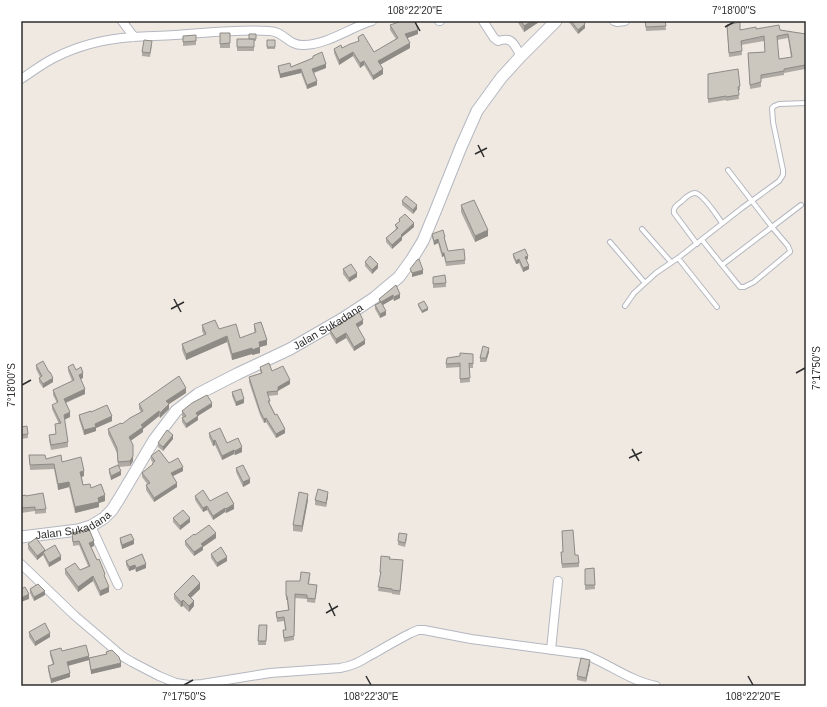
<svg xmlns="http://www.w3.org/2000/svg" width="827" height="707" viewBox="0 0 827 707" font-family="Arial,sans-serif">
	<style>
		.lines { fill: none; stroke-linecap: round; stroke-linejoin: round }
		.service-casing { stroke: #b4b7c1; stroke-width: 6 }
		.minor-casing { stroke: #b4b7c1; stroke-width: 10 }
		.secondary-casing { stroke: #b4b7c1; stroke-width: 13 }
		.service { stroke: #fff; stroke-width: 4 }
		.minor { stroke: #fff; stroke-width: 8 }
		.secondary { stroke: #fff; stroke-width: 11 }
		.wall { fill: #afaba4; fill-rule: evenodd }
		.shaded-wall { fill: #8e8b86 }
		.building { fill: #cbc7bf; stroke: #8e8b86; fill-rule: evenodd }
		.ticks { fill: none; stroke: #2e2e2e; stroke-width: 1.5 }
		.labels { text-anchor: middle; stroke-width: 3; stroke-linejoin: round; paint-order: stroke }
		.street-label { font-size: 11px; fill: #2e2e2e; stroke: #fff }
		.neatline { fill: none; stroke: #2e2e2e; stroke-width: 1.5 }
		.ticks-label { font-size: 10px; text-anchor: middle; fill: #2e2e2e }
	</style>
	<rect width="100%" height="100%" fill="#efe9e1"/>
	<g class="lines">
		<g class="service-casing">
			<path id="service" d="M642,229l29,33
				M702,240l20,25 18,22h4l10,-5 36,-30v-1l-2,-5 -16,-19 -44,-57
				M610,242l35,41
				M697,244l-23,-31c-1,-6 3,-8 8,-12 3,-3 8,-8 13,-8 7,0 23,24 27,30
				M678,258l39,49
				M722,265l79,-60
				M625,306l9,-13 22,-20 22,-15 64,-50 37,-27 4,-6v-5l-10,-48 -1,-14 2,-2 5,-2 27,-1"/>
		</g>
		<g class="minor-casing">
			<path id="minor" d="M122,21l12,16
				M439,21h1
				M483,21l11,17 4,3c15,-5 16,4 23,15
				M614,21l3,1 8,-1
				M21,79c11,-7 21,-15 33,-21 25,-13 51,-19 79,-21 14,-1 28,-1 42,-2 31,-2 63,-6 94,-4 15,0 19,15 35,14 25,-1 45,-17 68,-24
				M91,526l27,59
				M21,564l53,51 48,41 10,6 27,14 17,7 13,2 13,-1 68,-11 70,-5c17,-3 21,-8 35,-15 12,-7 24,-14 36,-20l7,-3h6l47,9 112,15c25,9 47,27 73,32
				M551,650l7,-69"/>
		</g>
		<g class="secondary-casing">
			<g id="secondary">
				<path id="s1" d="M21,537l57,-7 13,-4 13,-8 8,-8 7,-11 35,-59 22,-29 22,-17 39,-20 53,-25 52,-30 32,-21 25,-21 13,-18 11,-18 12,-29 26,-65 16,-36 24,-33 20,-22 35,-35"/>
			</g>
		</g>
		<use href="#service" class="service"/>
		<use href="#minor" class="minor"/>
		<use href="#secondary" class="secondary"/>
	</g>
	<path class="wall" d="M517,21h22v1l-15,10z
		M568,21h15l2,7 -7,6z
		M645,21h20l1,9 -20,1z
		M390,25l28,9 -11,4 3,10 -30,16 3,10 -10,6 -9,-15 -4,3 -7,-12 -14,9 -5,-12v-4l8,-1 16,-6v-5l16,15 22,-13 -6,-9z
		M727,29l13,1 16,-1 24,1 26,4v36l-1,-1 -21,4v2l-23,4v8l-11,2 -2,-36 17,-1 -1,-11 -23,4 1,10 -13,2zM788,38l3,19 -12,2 -2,-19z
		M220,33h10v15h-10z
		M256,34v7h-2v10h-17v-12h12z
		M196,35v10l-13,1v-10z
		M267,40h8v9h-8z
		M152,45l-2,12 -8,-1v-4z
		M313,56l13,12 -12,5 3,12 -10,4 -6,-16 -21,5 -2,-8v-4l13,1 22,-9z
		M708,74l32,12v4l-2,1 1,8 -13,2v-1l-18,3z
		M402,201l15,8 -4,5 -11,-9z
		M461,205l27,31 -13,6 -14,-30z
		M399,219l15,8 -12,10v3l-10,9 -6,-7v-4l10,-9 -1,-4 4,-3z
		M432,234l13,6 3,11 17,9v4l-19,2 -2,-10 -2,1 -4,-14 -4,2 -2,-8z
		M513,254l15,5 -2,1 3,9 -6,3 -4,-9 -3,1 -3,-7z
		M365,262l13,6 -6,6 -7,-8z
		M343,269l14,8 -8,5 -6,-8z
		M433,277l13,6v4l-13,1z
		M396,285l4,13 -6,3 -1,-2 -10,6 3,10 -6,3 -5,-9v-4l4,-2v-4z
		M418,304l10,6 -6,3 -4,-7z
		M254,324l13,21 -7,2v6l-8,2v-1l-20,6 -5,-18 -41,18 -4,-10v-6l22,-9 -2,-4v-6l17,4 21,9 15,-5 -1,-3z
		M363,324l-5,4 7,16 -11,7 -8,-13 -10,6 -6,-10v-4z
		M489,352l-3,10h-6v-4z
		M473,354v14h-4l1,14 -10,1v-16l-14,1v-4l14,-8z
		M36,365l17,17 -10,6 -4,-6v-4l1,-1 -4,-8z
		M68,367l8,3 7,8 -3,1 5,15 -19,9 4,14 -6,2 4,23v5l-17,3 -2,-10v-5l7,-1 -1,-10h4l-7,-15v-4l5,-2 -4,-8v-5l19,-9 -4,-10z
		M260,367l12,4 18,13 -12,6v5l-10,1 2,8 15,29 -9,5 -10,-16 -2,1 -4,-8 -11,-33v-5l12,-4 -1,-2z
		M232,392l12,11 -8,3 -4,-10z
		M186,393l-17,11v5l-9,9 -1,-2 -16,13v3l-13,9 3,20 -3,5 -11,1 2,8 -10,5 -2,-7v-4l9,-4 -1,-12 -9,-19v-5l14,-5 19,-12 -2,-3v-5z
		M212,407l-14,9v4l-12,8 -4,-6v-4l1,-1 -1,-1v-5z
		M91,412l21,9 -16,7v3l-12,4 -5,-16v-4z
		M21,427l7,7v4l-7,1z
		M209,433l18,10 15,9 -7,3 -1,-1 -12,6 -7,-15 -2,1 -4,-9z
		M173,439l-10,12 -5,-4v-4z
		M29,455l17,4 16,3 22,14 -2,1 1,8 8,3 14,13 -6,2v4l-24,6 -6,-26 -11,3 -4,-21 -24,1z
		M151,456l18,7 14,8 -10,5 4,11 -23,15 -8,-12v-5h2l-6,-8v-4l10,-8v-1l1,-1 -2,-3z
		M236,468l14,15 -7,4 -7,-15z
		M21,496h5l20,13v4l-11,1v-3l-14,2z
		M195,496l39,13 -8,4 -1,-1 -12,8 -6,-10 -4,2 -8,-12z
		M328,496l-2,11 -11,-2v-5z
		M308,500l-6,32 -9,-1v-6z
		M173,518l17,4 -10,8 -7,-8z
		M562,531l17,32v4l-17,1 -1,-12v-4h2z
		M72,533l22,13 -3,1 14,31 4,14 -9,4 -7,-15 -15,11 -13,-18v-5l15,1 8,-4 -9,-21 -6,1z
		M195,535l21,3 -13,9v3l-9,6 -9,-11v-4z
		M120,538l14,6 -12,5 -2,-7z
		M407,538l-2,9 -7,-2v-4z
		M28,544l17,7 16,9 -12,7 -6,-12 -6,5 -9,-11z
		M211,554l16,7 -10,6 -6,-9z
		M389,559l14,5 -3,31 -8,-1v-1l-14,-2 2,-15v-4z
		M126,561l20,7 -10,4 -1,-3 -6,2 -3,-6z
		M594,568l1,21 -10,1v-21z
		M310,577l-1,7 8,5 -2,14 -8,-1v-3l-12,-1v3l-1,39 -10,2 -1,-12h2l-1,-9 -7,1 -1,-10 12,-2 -1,-10h-1v-19h14z
		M30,589l15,6 -11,6 -4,-8z
		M200,589l-9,9 3,8 -5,6 -6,-6 -2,1 -7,-8v-5z
		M259,625h8l-1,20h-8z
		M29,632l21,5 -15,9 -6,-9z
		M50,651h12l27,7 17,-3v-3l15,15 -30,7 -2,-14 -21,6 2,11 -19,6 -3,-13v-4l5,-1 -3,-10z
		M590,664l-4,18 -9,-2v-4z"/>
	<path class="shaded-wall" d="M532,21h7v1l-15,10v-6z
		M585,24v4l-7,6v-4z
		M418,30v4l-13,5v-5z
		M410,43v5l-32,18v-5z
		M353,52v4l-14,9v-5z
		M364,61v4l-4,3v-5z
		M326,64v4l-14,5v-4z
		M301,69v4l-21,5v-4z
		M383,69v5l-10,6v-4z
		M317,81v4l-10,4v-4z
		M417,205v4l-4,5v-4z
		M414,223v4l-12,10v3l-10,9v-4l9,-10z
		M488,230v6l-13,6v-6z
		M438,239v4l-4,2v-4z
		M442,253h2v3l-2,1z
		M528,256v3l-3,1v-3z
		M519,259v4l-3,1v-3z
		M378,264v4l-6,6v-4z
		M529,266v3l-6,3v-4z
		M423,270v4l-11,3v-4z
		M357,273v4l-8,5v-4z
		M400,294v4l-6,3v-4z
		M393,295v4l-12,7v-4z
		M428,308v2l-6,3v-2z
		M386,311v4l-6,3v-4z
		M363,320v4l-7,4v-4z
		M346,333v5l-10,6v-5z
		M227,336v6l-41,18v-6z
		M267,340v5l-7,2v6l-8,2v-5l7,-8z
		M365,340v4l-11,7v-4z
		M252,348v6l-20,6v-6z
		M489,348v4l-3,10v-4z
		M83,373v5l-4,2v-5z
		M53,378v4l-10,6v-4z
		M290,380v4l-12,7v-4z
		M186,388v5l-17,11v5l-9,9v-5l6,-12z
		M85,389v5l-21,9v-4z
		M244,399v4l-8,3v-4z
		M212,403v4l-16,10v-4z
		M159,411v5l-16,13v3l-14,10v-5l12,-12z
		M70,412v5l-6,3v-5z
		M112,416v5l-16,7v3l-12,4v-5l11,-6z
		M198,416v4l-12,8v-4z
		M266,418v4l-2,1v-4z
		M285,429v4l-9,5v-4z
		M173,435v4l-10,12v-4z
		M215,440v5l-2,1v-5z
		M242,447v5l-7,3v-4z
		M234,450v4l-12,6v-4z
		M133,456v5l-3,5v-5z
		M183,467v4l-12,6v-4z
		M84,471v5l-4,1v-5z
		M121,471v4l-10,5v-4z
		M250,479v4l-7,4v-5z
		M69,482v5l-11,3v-6z
		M177,483v4l-23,15v-4z
		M328,492v4l-2,11v-4z
		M308,494v6l-6,32v-6z
		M105,495v6l-6,2v4l-24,6v-6z
		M234,504v5l-8,4v-4z
		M207,506v4l-4,2v-4z
		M225,508v4l-12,8v-4z
		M190,518v4l-10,8v-4z
		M216,533v5l-13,9v3l-9,6v-4l7,-8z
		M134,540v4l-12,5v-4z
		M94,541v5l-5,2v-5z
		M45,550v4l-2,-2v3l-6,5v-4z
		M61,556v4l-12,7v-4z
		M227,557v4l-10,6v-4z
		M146,564v4l-10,4v-4z
		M135,565v4l-6,2v-4z
		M93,576v5l-15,11v-5z
		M200,583v6l-12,11v-5z
		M109,587v5l-9,4v-5z
		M45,591v4l-11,6v-4z
		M29,594v5l-8,3v-4z
		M183,600v6l-2,1v-5z
		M194,601v5l-5,6v-6z
		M50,633v4l-15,9v-4z
		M89,656v4l-22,6v-4z
		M590,660v4l-4,18v-4z
		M121,663v4l-30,7v-4z
		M70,673v4l-19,6v-4z"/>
	<path class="building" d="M402,21h13l3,9 -13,4 5,9 -32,18 5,8 -10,7 -9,-15 -4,2 -7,-11 -14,8 -5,-11 7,-4 1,3 8,-4 9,-3 -1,-4 5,-3 11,18 24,-14 -8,-13z
		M521,21h11l-8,5z
		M571,21h12l2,3 -7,6z
		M645,21h20l1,5 -20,1z
		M740,22v8l16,-3v2l23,-4 1,5 26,4v32l-1,-1 -21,4v2l-23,4v7l-11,3 -2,-32 17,-1 -1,-16 -23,5 1,10 -13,2 -2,-28zM788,34l4,23 -13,2 -2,-23z
		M220,33h10v10l-10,1z
		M249,34h7v5h-7z
		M196,35v6l-13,1v-6z
		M237,39h17v8h-17z
		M144,40l8,1 -2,12 -8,-1z
		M267,40h8v7h-8z
		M322,52l4,12 -14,5 5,12 -10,4 -6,-16 -21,5 -2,-8 12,-3 1,4 22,-9v-2z
		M738,69l2,17 -2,1 1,8 -13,2v-1l-18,3v-25z
		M406,196l11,9 -4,5 -11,-9z
		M474,200l14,30 -13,6 -14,-31z
		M405,214l9,9 -13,12 1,1 -10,9 -6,-7 12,-10 -3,-3 5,-4 -1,-2z
		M443,230l2,7h-1l4,14 16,-2 1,11 -19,2 -2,-9h-2l-4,-14 -4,2 -2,-7z
		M525,249l3,7 -3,1 4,9 -6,2 -4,-9 -3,2 -3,-7z
		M370,256l8,8 -6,6 -7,-8z
		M419,259l4,11 -11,3 -2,-4 7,-9z
		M351,264l6,9 -8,5 -6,-9z
		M445,275l1,8 -13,1v-7z
		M396,285l4,9 -6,3 -1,-2 -12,7 -2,-3z
		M424,301l4,7 -6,3 -4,-7z
		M381,302l5,9 -6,3 -5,-9z
		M359,312l4,8 -7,4 9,16 -11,7 -8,-14 -10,6 -6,-9z
		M215,320l4,9 17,-5 4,14 16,-6 -2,-8 7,-2 6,18 -8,2 1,5 -8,3v-2l-20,6 -5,-18 -41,18 -4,-10 24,-10 -4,-9z
		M483,346l6,2 -3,10h-6z
		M460,353l13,1v10l-4,-1 1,15 -10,1v-16l-14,1 1,-6 13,-2z
		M43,361l6,11h1l3,6 -10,6 -4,-6 3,-2 -6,-11z
		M269,363l3,8 11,-5 7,14 -12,7v4l-11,1 3,9h-2l7,14 2,-1 8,15 -9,5 -10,-16 -2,1 -4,-8 -11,-34 13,-4 -2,-6z
		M73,364l3,6 5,-3 2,6 -4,2 6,14 -21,10 6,13 -6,3 4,27 -17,3 -2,-10 7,-1 -1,-10 6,-1 -9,-18 6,-3 -5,-12 21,-10 -6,-13z
		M179,376l7,12 -20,13 3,3 -9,9 -1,-2 -18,14 2,2 -14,10 4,8v11l-3,5 -12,1 -1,-14 -9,-19 13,-6 1,1 8,-6 13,-7 -4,-7z
		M241,389l3,10 -8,3 -4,-10z
		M207,395l5,8 -16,10 2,3 -12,8 -4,-6 4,-2 -4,-5 10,-8z
		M107,405l5,11 -17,8 1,3 -12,3 -5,-15 12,-4v1z
		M27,426l1,8 -7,1v-8z
		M220,428l7,15 11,-5 4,9 -7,4 -1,-1 -12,6 -7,-16 -2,1 -4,-8z
		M167,430l6,5 -10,12 -5,-4z
		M159,450l10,13 9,-5 5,9 -12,6 6,10 -23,15 -8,-13 4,-2 -8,-10 11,-9h-1l3,-3 -4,-5z
		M29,455h16l1,4 15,-4 1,7 19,-5 3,14 -4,1 3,13 7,-1 1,4 10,-4 4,11 -7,3 1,4 -24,5 -6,-25 -11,2 -4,-20 -24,1z
		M118,465l3,6 -10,5 -2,-7z
		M243,465l7,14 -7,3 -7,-14z
		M318,489l10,3 -2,11 -11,-3z
		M203,490l7,11 17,-9 7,12 -8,5 -1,-1 -12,8 -6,-10 -4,2 -8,-12z
		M299,492l9,2 -6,32 -9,-1z
		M43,493l3,16 -11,1v-3l-14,1v-12l5,-1v1z
		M183,510l7,8 -10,8 -7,-8z
		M209,525l7,8 -15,11 2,2 -9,6 -9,-11 9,-7 1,1z
		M89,529l5,12 -5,2 8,17 2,-1 6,15 -1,1 5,12 -9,4 -7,-15 -15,11 -13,-18 10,-6 5,7 10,-4 -11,-25 -6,1 -1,-9z
		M573,530l2,25h3l1,8 -17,1 -1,-12h2l-1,-21z
		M399,533l8,1 -2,9 -7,-2z
		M131,534l3,6 -12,5 -2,-7z
		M36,538l9,12 -8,6 -9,-12z
		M55,545l6,11 -12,7 -6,-11z
		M221,547l6,10 -10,6 -6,-9z
		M142,554l4,10 -10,4 -1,-3 -6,2 -3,-6z
		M381,556l9,1 -1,2 14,1 -3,31 -8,-1v-1l-14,-2 3,-15h-1z
		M594,568l1,17h-10v-16z
		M301,572l9,1 -2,11 9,1 -2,14 -8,-1v-3l-12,-1v3l-1,39 -10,2 -1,-8h3l-2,-13 -7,1 -1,-6 13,-2 -2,-14h-1v-15h14z
		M193,575l7,8 -12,12 6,6 -5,5 -6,-6 -2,2 -7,-8z
		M38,584l7,7 -11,6 -4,-8z
		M25,587l4,7 -8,4v-9z
		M45,623l5,10 -15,9 -6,-10z
		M259,625h8l-1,16h-8z
		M86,645l3,11 -22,6 3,11 -19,6 -3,-13 6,-2 -4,-13 11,-3 1,3z
		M112,650l7,7 2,6 -30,7 -2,-12 18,-4 -1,-2z
		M581,658l9,2 -4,18 -9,-2z"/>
	<path class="ticks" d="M415,22l5,9M725,27l9,-5M478,145l6,12M475,154l12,-6M174,299l7,13M171,309l13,-7M796,373l9,-5M22,385l9,-5M632,449l7,12M629,458l13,-6M329,603l6,13M326,613l12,-7M366,676l5,9M748,676l5,9M184,685l9,-5"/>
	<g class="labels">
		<g class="street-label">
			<text dy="4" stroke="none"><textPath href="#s1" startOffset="390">Jalan Sukadana</textPath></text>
			<text dy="4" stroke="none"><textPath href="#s1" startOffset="54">Jalan Sukadana</textPath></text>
		</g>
	</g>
	<rect width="827" height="707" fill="none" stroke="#ffffff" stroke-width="44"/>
	<rect x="22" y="22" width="783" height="663" class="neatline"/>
	<g class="ticks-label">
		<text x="415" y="14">108°22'20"E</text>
		<text x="734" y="14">7°18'00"S</text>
		<text transform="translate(816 368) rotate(-90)" y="4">7°17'50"S</text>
		<text transform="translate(11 385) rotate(-90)" y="4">7°18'00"S</text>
		<text x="184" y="700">7°17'50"S</text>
		<text x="371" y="700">108°22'30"E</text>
		<text x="753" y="700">108°22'20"E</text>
	</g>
</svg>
